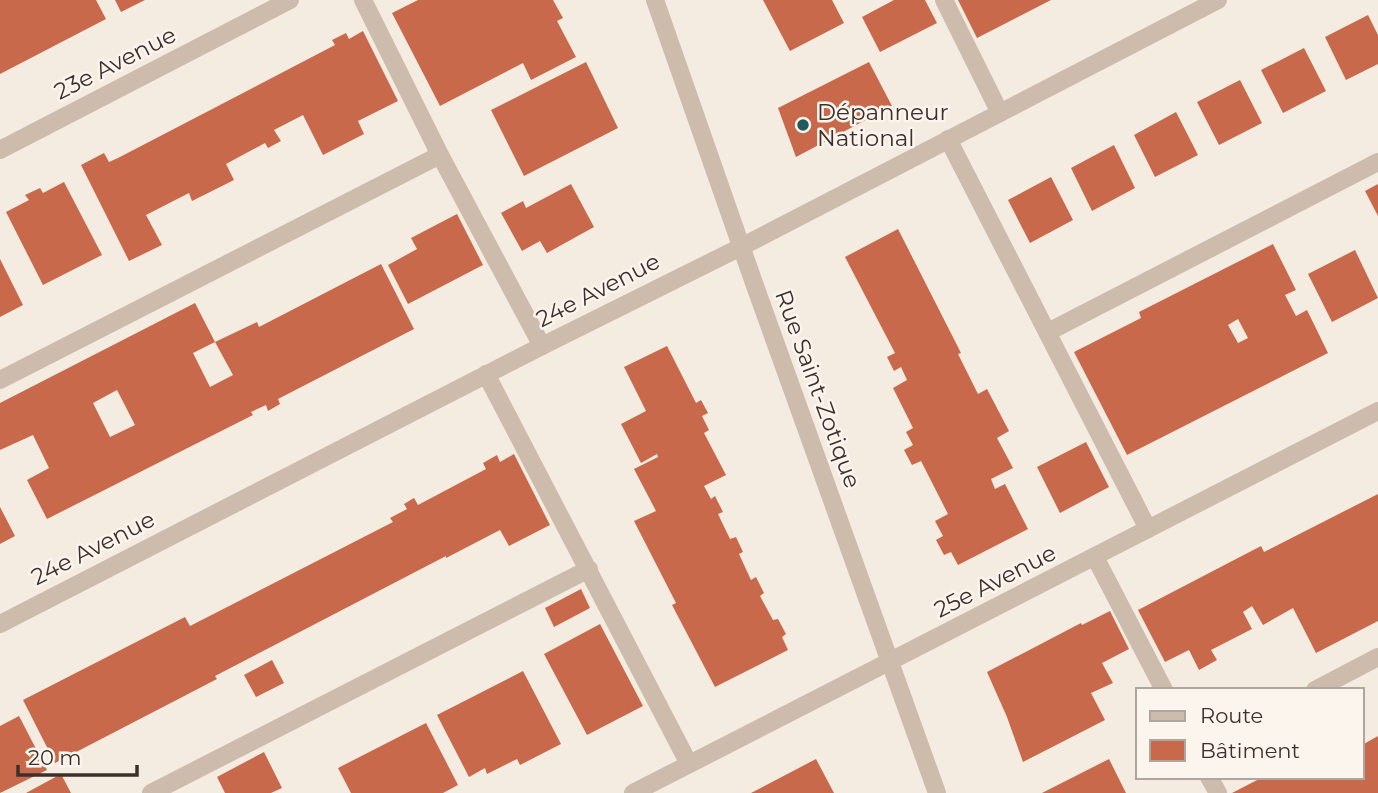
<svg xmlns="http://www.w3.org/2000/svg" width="1378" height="793" viewBox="0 0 1378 793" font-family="Montserrat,sans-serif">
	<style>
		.building { fill: #c8694b; fill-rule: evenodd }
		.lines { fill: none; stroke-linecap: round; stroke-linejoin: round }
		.service { stroke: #cdbbac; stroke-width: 18 }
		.minor { stroke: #cdbbac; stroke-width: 18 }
		.tertiary { stroke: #cdbbac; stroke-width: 18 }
		.poi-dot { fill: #1f5a5e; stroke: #fbf5ee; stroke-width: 2.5 }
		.labels { text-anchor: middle; stroke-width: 5; stroke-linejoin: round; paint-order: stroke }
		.street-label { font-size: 23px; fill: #3b302b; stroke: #fbf5ee }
		.poi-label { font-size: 23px; fill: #3b302b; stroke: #fbf5ee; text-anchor: start }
	</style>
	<rect width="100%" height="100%" fill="#f4ebe1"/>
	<path class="building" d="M0,0h96l10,19 -106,55z
		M115,0h30l-24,12z
		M418,0h135l10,18 -6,3 19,36 -45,23 -8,-17 -83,43 -48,-93z
		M763,0h69l12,23 -54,28z
		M894,0h31l12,23 -57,29 -18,-35z
		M958,0h93l-74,38z
		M1368,15l10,20v29l-32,16 -21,-43z
		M363,31l35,70 -40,20 6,13 -41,21 -20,-40 -29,15 7,11 -13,7 -3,-5 -39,21 8,16 -42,21 -3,-8 -43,22 16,30 -33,16 -48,-96 23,-12 5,9 9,-4 217,-113 -3,-5 14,-7 3,6z
		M1304,48l22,43 -43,22 -22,-43z
		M586,62l32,66 -94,48 -33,-66z
		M869,62l23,44 -96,51 -18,-49z
		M1240,80l22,43 -43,22 -22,-43z
		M1176,112l22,43 -43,22 -21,-42z
		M1114,145l21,43 -43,23 -21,-43z
		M1051,177l22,43 -43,23 -22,-43z
		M64,182l38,73 -59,30 -37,-73 23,-12 -4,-5 15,-7 3,5z
		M571,184l23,43 -47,26 -7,-12 -18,10 -21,-38 22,-12 3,7z
		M1378,184v32l-13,-25z
		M457,214l26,51 -75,39 -20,-39 29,-16 -6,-11z
		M898,229l63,124 -3,1 20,40 9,-5 22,42 -12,7 16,30 -22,11 4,10 10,-5 23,45 -70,36 -7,-13 -7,3 -8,-15 7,-4 -8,-15 13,-7 -27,-53 -9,4 -8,-15 9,-5 -7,-13 7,-4 -20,-40 14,-8 -6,-13 -7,4 -7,-14 8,-4 -50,-96z
		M1273,244l23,46 -11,5 11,21 11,-6 21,43 -201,102 -53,-103 67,-34 -2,-6zM1238,319l10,19 -10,5 -10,-18z
		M1355,250l23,48 -46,24 -24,-48z
		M0,259l23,46 -23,12z
		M381,264l33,65 -136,70 2,5 -12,7 -2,-6 -15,7 2,3 -206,104 -20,-39 22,-12 -16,-33 -33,15v-47l195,-100 20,39 -22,11 17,34 23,-12 -18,-33 42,-20 2,5zM117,390l18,35 -25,12 -17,-34z
		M667,346l29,57 5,-3 7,13 -6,3 7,14 -5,3 22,42 -22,11 7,13 4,-3 8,16 -5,2 12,25 6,-2 7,15 -4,2 12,26 5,-3 8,16 -4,3 13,24 5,-1 8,15 -4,3 6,13 -73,37 -43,-82 4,-2 -42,-82 22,-10 -22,-42 24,-12 -1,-3 -16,9 -20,-39 25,-13 -22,-44z
		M1086,442l23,45 -49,26 -23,-46z
		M514,454l36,71 -41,21 -9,-16 -54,28v-2l-231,120 2,3 -162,84 -32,-63 162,-83 5,9 203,-104 -3,-4 17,-9 -3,-5 10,-6 4,7 68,-36 -3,-6 14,-8 3,7z
		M1378,494v127l-62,32 -23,-45 -30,17 -11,-19 -9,6 9,17 -41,21 6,10 -18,10 -10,-20 -24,12 -27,-52 123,-64 3,6z
		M0,507l15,29 -15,8z
		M581,589l9,19 -36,19 -9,-19z
		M1110,611l19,38 -27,14 11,20 -22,10 14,27 -82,42 -16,-45 -20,-45 94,-49 1,2z
		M600,624l43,82 -56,29 -43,-81z
		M272,660l12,23 -28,14 -12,-22z
		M523,671l38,73 -41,21 -3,-6 -30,15 -2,-6 -16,9 -32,-62z
		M19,716l28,54 -47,23v-67z
		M426,723l32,62 -15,8h-92l-13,-25z
		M1378,736v57h-146l31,-16h99v-32z
		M264,752l18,36 -11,5h-46l-8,-16z
		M816,759l18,34h-83z
		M1109,759l17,34h-84z
		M61,774l10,19h-45z"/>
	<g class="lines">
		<path class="service" d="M363,0l77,155 102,191
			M944,0l56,113
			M948,139l200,390
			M1048,332l330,-170
			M486,374l203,390
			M0,380l440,-225
			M1095,557l69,133
			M1315,690l63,-33
			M1209,777l9,16
			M151,793l438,-224"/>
		<path class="minor" d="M0,150l290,-150
			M0,624l542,-278 199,-99 477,-247
			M633,793l745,-382"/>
		<path class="tertiary" d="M655,0l99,283 183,510"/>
	</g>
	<circle class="poi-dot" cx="803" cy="125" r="7"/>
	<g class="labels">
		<g class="street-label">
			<text transform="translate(115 63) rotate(-27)" y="8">23e Avenue</text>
			<text transform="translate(598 290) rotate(-27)" y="8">24e Avenue</text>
			<text transform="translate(818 389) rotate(70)" y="8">Rue Saint-Zotique</text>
			<text transform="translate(93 548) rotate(-27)" y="8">24e Avenue</text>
			<text transform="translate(995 581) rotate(-27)" y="8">25e Avenue</text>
		</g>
		<g class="poi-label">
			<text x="817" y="120">Dépanneur<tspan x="817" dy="26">National</tspan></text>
		</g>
	</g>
	<rect x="1136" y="688" width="228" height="91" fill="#fbf5ee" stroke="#aea6a0" stroke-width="2"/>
	<rect x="1150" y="711" width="35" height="10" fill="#cdbbac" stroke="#aea6a0" stroke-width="2"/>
	<text x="1200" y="723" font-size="21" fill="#3b302b">Route</text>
	<rect x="1150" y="740" width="35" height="21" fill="#c8694b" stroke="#aea6a0" stroke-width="2"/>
	<text x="1200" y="758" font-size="21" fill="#3b302b">Bâtiment</text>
	<path d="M18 765v10h119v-10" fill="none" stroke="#3b302b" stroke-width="3.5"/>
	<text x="28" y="765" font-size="21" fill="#3b302b" stroke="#fbf5ee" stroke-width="5" paint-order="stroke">20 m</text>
</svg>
